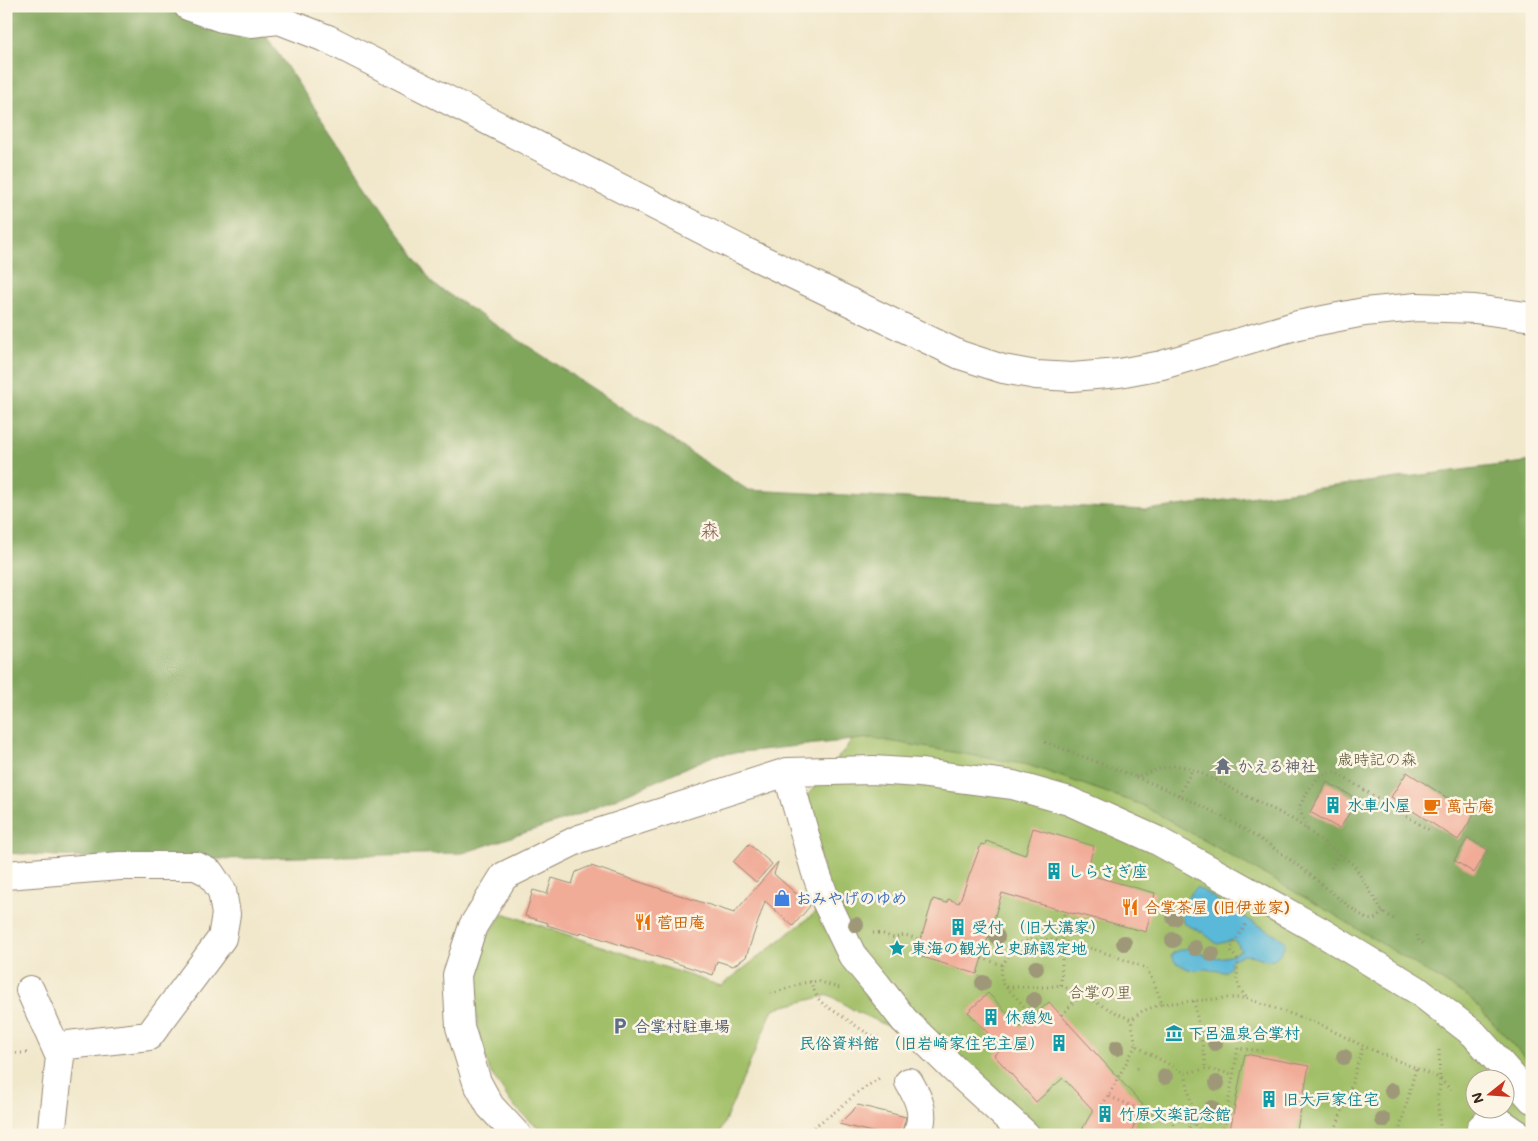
<svg xmlns="http://www.w3.org/2000/svg" width="1538" height="1141" viewBox="0 0 1538 1141" font-family="Mali,'Klee One',sans-serif">
	<style>
		.green { fill: #a1bf68; stroke: #6e7443; fill-rule: evenodd }
		.forest { fill: #80a65c; stroke: #5e683d }
		.water { fill: #5ab8d8; stroke: #4a717b }
		.building { fill: #f1ac98 }
		.lines { fill: none; stroke-linecap: round; stroke-linejoin: round }
		.minor-casing { stroke: #968975; stroke-width: 30 }
		.path { stroke: #968975; stroke-width: 3; stroke-dasharray: 1 4; stroke-linecap: butt }
		.minor { stroke: #fff; stroke-width: 28 }
		.tree { fill: #9e9878 }
		.labels { text-anchor: middle; stroke-width: 5; stroke-linejoin: round; paint-order: stroke }
		.park-label { font-size: 16px; fill: #5a5734; stroke: #fcf5e5 }
		.worship-label { font-size: 16px; font-weight: bold; fill: #5b616d; stroke: #fcf5e5; text-anchor: start }
		.culture-label { font-size: 16px; font-weight: bold; fill: #0d838f; stroke: #fcf5e5; text-anchor: start }
		.food-label { font-size: 16px; font-weight: bold; fill: #c56008; stroke: #fcf5e5; text-anchor: start }
		.shop-label { font-size: 16px; font-weight: bold; fill: #366cbe; stroke: #fcf5e5; text-anchor: start }
		.service-label { font-size: 16px; font-weight: bold; fill: #4e5e75; stroke: #fcf5e5; text-anchor: start }
		.quarter-label { font-size: 19px; fill: #7b5849; stroke: #fcf5e5 }
	</style>
	<rect width="100%" height="100%" fill="#fcf5e5"/>
	<filter id="ink" filterUnits="userSpaceOnUse"><feTurbulence type="fractalNoise" baseFrequency=".02" numOctaves="2"/><feDisplacementMap in="SourceGraphic" scale="10" xChannelSelector="R" yChannelSelector="G"/><feConvolveMatrix kernelMatrix="1 2 1 2 8 2 1 2 1" color-interpolation-filters="sRGB"/></filter>
	<filter id="wash" filterUnits="userSpaceOnUse"><feTurbulence type="fractalNoise" baseFrequency=".0096" numOctaves="4" result="noise"/><feDisplacementMap in="SourceGraphic" scale="20" xChannelSelector="R" yChannelSelector="G"/><feGaussianBlur stdDeviation="1.12" result="paint"/><feColorMatrix in="noise" values="0 0 0 0 0 0 0 0 0 0 0 0 0 0 0 0 0 1.4 0 .05"/><feComposite in="paint" operator="in"/></filter>
	<g filter="url(#wash)">
		<rect width="100%" height="100%" fill="#f1e8cc"/>
		<path class="green" d="M1532,611v524h-494l-133,-101 -48,-22 -28,-17 -56,14 -54,126h-169l-19,-13 -19,-18 -22,-33 -11,-33 -5,-46 7,-46 22,-33 218,73 94,-73 10,-34 -19,-82 70,-86zM1476,1078h30v30h-30z"/>
		<path class="forest" d="M6,6h240l187,278 315,206 398,20 386,-49v605l-62,-68 -140,-86 -188,-107 -114,-40 -157,-27 -156,17 -139,61 -113,37 -320,8 -137,-8z"/>
		<path class="water" d="M1197,887l19,12 3,4 59,33 7,6c-2,9 -8,19 -18,18 -4,0 -8,-3 -12,-4 -4,-1 -8,0 -12,-1l-8,3 -5,4 1,4 -6,6 -20,-3 -9,1 -8,-1 -13,-7 -4,-6 3,-4c5,-1 10,-4 15,-4 5,0 8,3 11,5 15,7 28,6 41,-3l-4,-7 -4,-3 -16,4 -15,-12 -19,-9c-3,-19 1,-22 14,-36z"/>
		<g id="blocks">
			<path class="building" d="M1407,772l67,43 -16,25 -67,-43z
				M1327,782l30,17 -17,30 -30,-17z
				M1033,828l61,18 -8,28 69,19 -9,39 -72,-19v1l-72,-21 -25,81 -61,-19 17,-56 14,4 1,-4 11,4 22,-59 4,1 1,-4 39,14z
				M1468,838l20,12 -14,23 -20,-13z
				M749,844l23,20 -16,18 -23,-20z
				M778,862l-4,12 36,32 -17,20 -28,-25 -19,56 -13,9 -16,-5 -4,14 -132,-43 -1,3 -33,-10 1,-2 -23,-7 8,-26 14,4 5,-16 20,6 4,-12 15,-6 143,47z
				M988,993l33,34 28,-25 94,103 -13,30h-51l14,-25 -30,-32 -27,24 -42,-47 8,-7 -34,-36z
				M1245,1054l64,12 -13,69h-67z
				M858,1105l48,12 -5,18h-17l-45,-11z"/>
		</g>
	</g>
	<g filter="url(#ink)">
		<use href="#blocks" fill-opacity="0" stroke="#968975" stroke-width="1"/>
		<g class="lines">
			<g class="minor-casing">
				<path id="minor" d="M188,6l34,12 29,5 28,-3 49,19 414,211 218,105 43,14 33,6 36,2 47,-4 43,-8 136,-40 66,-13 53,-5 58,2 57,8
					M787,772l28,98 11,31 26,54 25,30 27,35 50,49 72,66
					M6,875l114,-9h76l14,7 12,18 4,23 -4,24 -73,98 -81,9 -11,5
					M30,990l30,67 -9,78
					M909,1082c10,17 18,34 7,53
					M517,1135l-27,-29 -13,-24 -17,-55 -3,-52 16,-49 31,-50 75,-37 208,-67 86,-2 47,3 93,12 56,16 87,39 162,90 99,60 57,44 58,65
					M1484,1135l-3,-7 7,-7 12,1 19,13"/>
			</g>
			<path class="path" d="M1045,742l91,35
				M1216,780l2,-6
				M1179,795l13,-25
				M1307,829l-8,-22c10,-16 15,-34 36,-35l94,58
				M1331,868l8,-15
				M1383,912c-5,5 -9,9 -16,7 -31,-21 -58,-47 -89,-68 -46,-32 -90,-53 -142,-74 13,-4 27,-11 41,-11 8,0 16,4 24,7l93,47 60,45 29,47 11,7
				M873,933l10,1 11,4 11,-3 16,5
				M1417,935l2,6 7,4
				M982,958l20,7 -1,9 2,10 31,32
				M1002,965c5,-6 11,-17 17,-21 30,-16 97,13 127,24l9,17 7,19 -20,7 -11,9
				M810,981c3,6 6,16 11,21 6,5 13,9 19,13 14,8 25,20 41,23
				M1061,985l3,-74
				M1007,987h41l13,-2 70,35 5,25 10,7 39,21 7,35 1,15 -9,11
				M771,994l32,-11 15,-2 24,8
				M1246,997l-6,-8 -3,-10 1,-19 -6,-7 -1,-5 16,-26
				M1194,1001l11,58v10
				M1162,1004l63,-6h21l73,26 44,22 76,32 12,12
				M1062,1015l18,-20
				M1136,1045l-28,51 36,15 49,12 11,12
				M1439,1050l1,38 -3,9 4,38
				M6,1053h22
				M1137,1068l4,2
				M1185,1073l20,-4 28,5
				M1102,1105l6,-9
				M1129,1119l6,-12
				M1174,1119l-3,13 13,2
				M1400,1128l16,-60
				M1223,1133l15,-85 25,3
				M808,1135l7,-9 21,-15 21,-18 24,-16
				M1204,1135l26,-4
				M1333,1135l16,-42 14,-47"/>
			<use href="#minor" class="minor"/>
		</g>
		<g class="tree">
			<circle cx="1174" cy="918" r="8"/>
			<circle cx="856" cy="925" r="8"/>
			<circle cx="997" cy="937" r="8"/>
			<circle cx="1173" cy="940" r="8"/>
			<circle cx="1124" cy="943" r="8"/>
			<circle cx="1195" cy="948" r="8"/>
			<circle cx="1212" cy="954" r="8"/>
			<circle cx="1036" cy="968" r="8"/>
			<circle cx="983" cy="983" r="8"/>
			<circle cx="1034" cy="1000" r="8"/>
			<circle cx="1215" cy="1043" r="8"/>
			<circle cx="1117" cy="1048" r="8"/>
			<circle cx="1344" cy="1057" r="8"/>
			<circle cx="1165" cy="1077" r="8"/>
			<circle cx="1217" cy="1083" r="8"/>
			<circle cx="1392" cy="1091" r="8"/>
			<circle cx="1212" cy="1108" r="8"/>
			<circle cx="1383" cy="1120" r="8"/>
		</g>
	</g>
	<defs>
		<g id="temple-bare" transform="scale(1.35)"><path d="M0-6L5-2H3V0L6.5 2.5H4V6H1.5V3h-3V6H-4V2.5H-6.5L-3 0V-2H-5Z" fill="#6b7280" stroke="#fcf5e5" stroke-width="2.5" paint-order="stroke"/></g>
		<g id="building-bare" transform="scale(1.35)"><path d="M-4-6H4V6H1V3H-1V6H-4ZM-2.5-4.3h1.7v1.8h-1.7ZM.8-4.3h1.7v1.8H.8ZM-2.5-1h1.7V.8h-1.7ZM.8-1h1.7V.8H.8Z" fill="#0f9aa8" stroke="#fcf5e5" stroke-width="2.5" paint-order="stroke"/></g>
		<g id="cafe-bare" transform="scale(1.35)"><path d="M-5.5-4.5H6V0H3Q3 3.5 0 3.5H-2.5Q-5.5 3.5-5.5 0ZM3-3.2v2h1.7v-2ZM-6 4.5H4V6H-6Z" fill="#e8710a" stroke="#fcf5e5" stroke-width="2.5" paint-order="stroke"/></g>
		<g id="shop-bare" transform="scale(1.35)"><path d="M-5-2.5h2.3a2.7 3.5 0 0 1 5.4 0H5L5.5 6h-11ZM-1.5-2.5h3a1.5 2.3 0 0 0-3 0Z" fill="#3f7fe0" stroke="#fcf5e5" stroke-width="2.5" paint-order="stroke"/></g>
		<g id="restaurant-bare" transform="scale(1.35)"><path d="M-5-6h1v4h1v-4h1v4h1v-4h1v5L-1.5 .5V6h-2V.5L-5-1ZM5-6V6H3V1.5H1.5Q1.5-4 5-6Z" fill="#e8710a" stroke="#fcf5e5" stroke-width="2.5" paint-order="stroke"/></g>
		<g id="sight-bare" transform="scale(1.35)"><path d="M0-6L1.8-2.2L6-1.7L2.9 1.2L3.7 5.4L0 3.3L-3.7 5.4L-2.9 1.2L-6-1.7L-1.8-2.2Z" fill="#0f9aa8" stroke="#fcf5e5" stroke-width="2.5" paint-order="stroke"/></g>
		<g id="parking-bare" transform="scale(1.35)"><path d="M-3.5-5.5H1a3.5 3.5 0 0 1 0 7H-1V5.5H-3.5ZM-1-3.4V-.6H.8a1.4 1.4 0 0 0 0-2.8Z" fill="#5c6f8a" stroke="#fcf5e5" stroke-width="2.5" paint-order="stroke"/></g>
		<g id="museum-bare" transform="scale(1.35)"><path d="M0-6L6-3V-2H-6V-3ZM-5-1h2V3h-2ZM-1-1h2V3h-2ZM3-1h2V3H3ZM-6 4H6V6H-6Z" fill="#0f9aa8" stroke="#fcf5e5" stroke-width="2.5" paint-order="stroke"/></g>
	</defs>
	<g fill-rule="evenodd">
		<use href="#temple-bare" x="1223" y="766"/>
		<use href="#building-bare" x="1333" y="805"/>
		<use href="#cafe-bare" x="1432" y="806"/>
		<use href="#building-bare" x="1054" y="871"/>
		<use href="#shop-bare" x="782" y="898"/>
		<use href="#restaurant-bare" x="1130" y="907"/>
		<use href="#restaurant-bare" x="643" y="922"/>
		<use href="#building-bare" x="958" y="927"/>
		<use href="#sight-bare" x="897" y="948"/>
		<use href="#building-bare" x="991" y="1017"/>
		<use href="#parking-bare" x="620" y="1026"/>
		<use href="#museum-bare" x="1174" y="1033"/>
		<use href="#building-bare" x="1059" y="1043"/>
		<use href="#building-bare" x="1269" y="1099"/>
		<use href="#building-bare" x="1105" y="1114"/>
	</g>
	<g class="labels">
		<g class="park-label">
			<text x="1377" y="765">歳時記の森</text>
			<text x="1100" y="998">合掌の里</text>
		</g>
		<g class="worship-label">
			<text x="1237" y="772">かえる神社</text>
		</g>
		<g class="culture-label">
			<text x="1347" y="811">水車小屋</text>
			<text x="1068" y="877">しらさぎ座</text>
			<text x="972" y="933">受付 （旧大溝家）</text>
			<text x="911" y="954">東海の観光と史跡認定地</text>
			<text x="1005" y="1023">休憩処</text>
			<text x="1188" y="1039">下呂温泉合掌村</text>
			<text x="1045" y="1049" text-anchor="end">民俗資料館 （旧岩崎家住宅主屋）</text>
			<text x="1283" y="1105">旧大戸家住宅</text>
			<text x="1119" y="1120">竹原文楽記念館</text>
		</g>
		<g class="food-label">
			<text x="1446" y="812">萬古庵</text>
			<text x="1144" y="913">合掌茶屋 (旧伊並家)</text>
			<text x="657" y="928">菅田庵</text>
		</g>
		<g class="shop-label">
			<text x="796" y="904">おみやげのゆめ</text>
		</g>
		<g class="service-label">
			<text x="634" y="1032">合掌村駐車場</text>
		</g>
		<g class="quarter-label">
			<text x="710" y="537">森</text>
		</g>
	</g>
	<rect width="1538" height="1141" fill="none" stroke="#fcf5e5" stroke-width="25"/>
	<g transform="translate(1490 1094) rotate(253)"><circle r="24" fill="#fcf5e5" stroke="#afa495"/>
	<path d="M0-4L9 19L0 12L-9 19Z" fill="#c8321e"/>
	<text y="-8" font-size="14" font-weight="bold" text-anchor="middle" fill="#3b2a1e">N</text>
	</g>
</svg>
